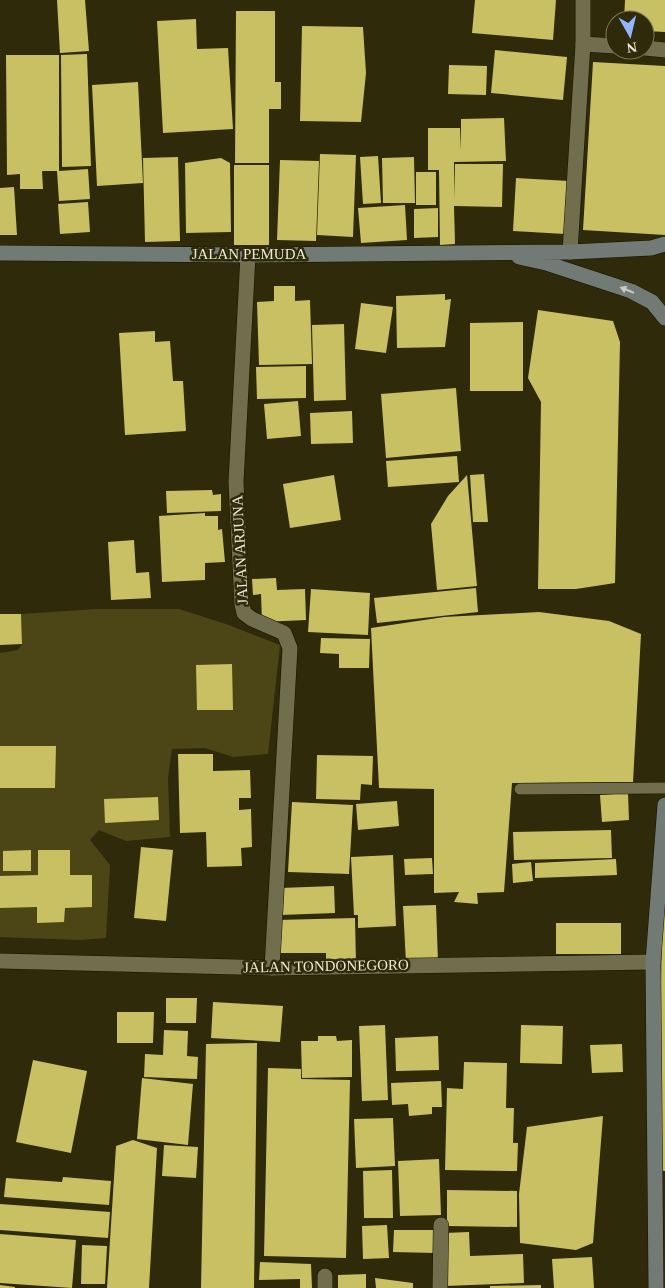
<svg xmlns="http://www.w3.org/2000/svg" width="665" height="1288" viewBox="0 0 665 1288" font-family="'Times New Roman',serif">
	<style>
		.green { fill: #4c4616 }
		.building { fill: #c9c063 }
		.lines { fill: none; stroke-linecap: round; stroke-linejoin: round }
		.service-casing { stroke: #151300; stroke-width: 12 }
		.minor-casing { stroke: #151300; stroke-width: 16 }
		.tertiary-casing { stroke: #151300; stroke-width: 16 }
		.secondary-casing { stroke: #151300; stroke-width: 16 }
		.service { stroke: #716e4d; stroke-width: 11 }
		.minor { stroke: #716e4d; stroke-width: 15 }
		.tertiary { stroke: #716e4d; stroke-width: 15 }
		.secondary { stroke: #727a76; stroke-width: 15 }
		.oneway { fill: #ccccbe }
		.labels { text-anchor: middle; stroke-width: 5; stroke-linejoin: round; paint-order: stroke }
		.street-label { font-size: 15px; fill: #eae8d6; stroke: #2e2a0a }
	</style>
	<rect width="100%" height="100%" fill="#2e2a0a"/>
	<path class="green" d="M96,609h83l47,15 54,21 -12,109 -35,3 -28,-9 -33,1 -4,29 2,59 -44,4 -27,-11 -9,10 20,25 -4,73 -27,2 -79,-3v-149h55v-42h-55v-93l18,-3 4,-6 -1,-30z"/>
	<path class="building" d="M57,0h28l4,51 -29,2z
		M475,0h81l-3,40 -81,-7z
		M625,0h40v32l-20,-1v-11h-21z
		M236,11h39v71h6v27h-12v54h-34z
		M196,19l1,30 31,-1 5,81 -70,4 -6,-112z
		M302,26l61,1 3,46 -5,49 -61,-1z
		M495,50l72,7 -4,43 -72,-7z
		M87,54l4,112 -29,1 -1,-112z
		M6,55h53v116l29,-2 2,30 -31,2 -2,-30h-15l1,18h-23v-15l-13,1z
		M593,62l72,4v169l-82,-5z
		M449,65l38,1 -1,29 -38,-1z
		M138,82l5,101 -46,3 -5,-101z
		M504,118l2,43 -52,1v38l1,-36h48l-1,43 -48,-1 1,38 -15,1 -1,-75h-11v-42h32l1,23v-32z
		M320,154l36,1 -3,82 -36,-2z
		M378,156l3,47 -18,1 -3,-47z
		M178,157l2,84 -35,1 -2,-84z
		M414,157l1,46h-32l-1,-45z
		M221,158l9,5 1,69 -45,1 -1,-70z
		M280,160l39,1 -3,80 -39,-1z
		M234,165h35v80h-35z
		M416,172h20v33h-20z
		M516,178l53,3 -4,53 -52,-3z
		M14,187l3,48h-17v-47z
		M88,202l2,30 -30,2 -2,-30z
		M405,205l2,35 -46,3 -3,-35z
		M438,208v29l-24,1v-29z
		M274,286h21v15l15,-1 2,64 -53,1 -2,-63 17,-1z
		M445,294v6l6,-1 -6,48 -48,1 -1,-52z
		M361,303l32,4 -7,46 -31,-4z
		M538,310l75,11 7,21 -5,241 -39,6h-38l3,-187 -13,-24z
		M523,322v69h-53v-68z
		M344,324l2,76 -32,1 -2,-76z
		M155,331v11l15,-1 3,40h10l3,50 -61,4 -6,-102z
		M306,366v32l-49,1 -1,-32z
		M456,388l5,63 -75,7 -5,-64z
		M298,401l3,35 -34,3 -3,-35z
		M352,411l1,32 -42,1 -1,-31z
		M457,456l2,26 -71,5 -2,-26z
		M484,474l4,48h-15l-3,-47z
		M334,475l7,45 -51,8 -7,-44z
		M467,475l10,111 -40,4 -6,-66 17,-28z
		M212,490l1,5 8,-1v17l-54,2 -1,-22z
		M205,513v3h13v14l4,-1 3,33 -20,1v17l-43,2 -3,-66z
		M134,540l2,33 13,-1 2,26 -40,2 -3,-58z
		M276,578l1,12 28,-1 1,31 -44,2 -1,-28 -8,1 -1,-16z
		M476,588l2,24 -101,11 -3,-25z
		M311,589l59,4 -2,42 -60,-3z
		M539,612l70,9 32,13 -8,148 -121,1 -8,109 -27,1 1,11 -24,-2 5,-10 -25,1v-104l-55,-1 -8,-160 73,-11z
		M0,614h21l1,30 -22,1z
		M321,638l49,1 -1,29h-30v-14l-19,-1z
		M232,664l1,46h-36l-1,-45z
		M0,746h56l-1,42h-55z
		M178,754h35v17l37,-1 1,28h-12v12l12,-1 1,38 -11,1 1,18 -35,1 -1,-35 -26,1z
		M317,755l56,1 -1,29 -11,-1 -1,16 -44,-1z
		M628,793l1,27 -27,2 -2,-27z
		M158,797l1,23 -54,3 -1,-24z
		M397,801l2,25 -41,4 -2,-26z
		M292,802l61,3 -4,69 -61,-2z
		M611,830l1,28 -98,2 -1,-28z
		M141,847l32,3 -7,71 -32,-3z
		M31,850v21h-28v-20z
		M38,850h32v25h22v32l-27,1 -1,14 -27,1v-16l-37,1v-32l38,-1z
		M393,855l3,71 -38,2v-13h-4l-3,-58z
		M432,858l1,16 -28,1 -1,-16z
		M616,859l1,16 -82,3v-15z
		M531,862l2,19 -20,2 -1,-19z
		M334,886l1,27 -55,2v-27z
		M663,886h2v285l-8,-1z
		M436,905l2,57 -32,1 -3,-57z
		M355,918l1,46 -30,1v-12h-48l-1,-33z
		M556,923h65v31h-65z
		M166,998h31l-1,25h-30z
		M213,1002l70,4 -3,36 -69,-4z
		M117,1012h37l-1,31h-36z
		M385,1025l3,75 -26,1 -3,-75z
		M521,1025l42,1 -1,38 -42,-1z
		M164,1030l24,1 -1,25 11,1 -1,22 -53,-2 1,-23 18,1z
		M318,1036h18l1,5 15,-1v37l-50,1 -1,-37h17z
		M438,1036l1,34 -43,1 -1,-33z
		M257,1043l-3,245h-53l5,-244z
		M622,1044l1,28 -31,1 -2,-28z
		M33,1060l54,11 -16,82 -55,-11z
		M464,1062l43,1 -1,45h8l-1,35h5l-1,28 -72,-1 2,-82 16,1z
		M268,1068l33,1v10l49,1 -4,178 -82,-2z
		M142,1078l51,6 -5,61 -51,-6z
		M441,1081l1,26h-10v7l-23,2 -1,-12 -16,1 -1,-22z
		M603,1116l-10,127 -17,7 -56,-7 -1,-49 8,-67z
		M393,1118l2,48 -39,2 -2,-49z
		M133,1140l24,8 -8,140h-42l9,-142z
		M164,1145l34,2 -2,31 -34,-2z
		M439,1159l2,56 -41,1 -2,-55z
		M392,1170l1,48h-29l-1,-47z
		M63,1177l48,4 -2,24 -105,-8 2,-19 56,4z
		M447,1190l70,1v36l-70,-1z
		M0,1204l110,8 -2,26 -108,-8z
		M387,1225l2,33 -26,1 -1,-33z
		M394,1230h42l-1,23 -42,-1z
		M469,1232l1,24 53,-2 1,29 -79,3 -1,-53z
		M0,1234l76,6 -4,48 -72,-5z
		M82,1245l25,1 -2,38h-24z
		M592,1257l2,31h-40l-2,-29z
		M260,1262l51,2 1,24h-12v-9l-41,1z
		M366,1274v14h-28v-13z
		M375,1278l38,5v5h-37z
		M0,1285l15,2v1h-15z
		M541,1285v3h-51v-2z"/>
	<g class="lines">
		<g class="service-casing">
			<path id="service" d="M520,789l145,-1"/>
		</g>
		<g class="minor-casing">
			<path id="minor" d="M570,252l13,-208v-44
				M248,255l-12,227 6,122 2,9 8,6 32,14 6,15 -18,320
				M325,1276v12
				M440,1288l1,-63"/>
		</g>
		<g class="tertiary-casing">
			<path id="tertiary" d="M583,44l32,2
				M645,48l20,2
				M0,961l272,7 381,-6"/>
		</g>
		<g class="secondary-casing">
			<path id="secondary" d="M0,253l248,2 322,-3 81,-4 14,-4
				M519,257l27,6 85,28 21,11 13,16
				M656,1288l-3,-326 12,-157"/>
		</g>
		<use href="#service" class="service"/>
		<use href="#minor" class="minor"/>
		<use href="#tertiary" class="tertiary"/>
		<use href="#secondary" class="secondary"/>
	</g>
	<defs><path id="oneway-solid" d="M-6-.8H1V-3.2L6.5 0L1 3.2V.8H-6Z" transform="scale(1.25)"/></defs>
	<use class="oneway" href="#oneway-solid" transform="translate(627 290) rotate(-158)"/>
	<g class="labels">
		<g class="street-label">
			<text x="249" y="259">JALAN PEMUDA</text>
			<text transform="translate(240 550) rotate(-93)" y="5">JALAN ARJUNA</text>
			<text transform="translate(326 966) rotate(-1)" y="5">JALAN TONDONEGORO</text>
		</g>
	</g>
	<g transform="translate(630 35) rotate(172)"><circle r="24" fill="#2e2a0a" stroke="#79765c"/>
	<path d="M0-4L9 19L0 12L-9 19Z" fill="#92b7fd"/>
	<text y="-8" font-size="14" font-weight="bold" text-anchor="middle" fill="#eae8d6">N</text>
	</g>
</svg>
